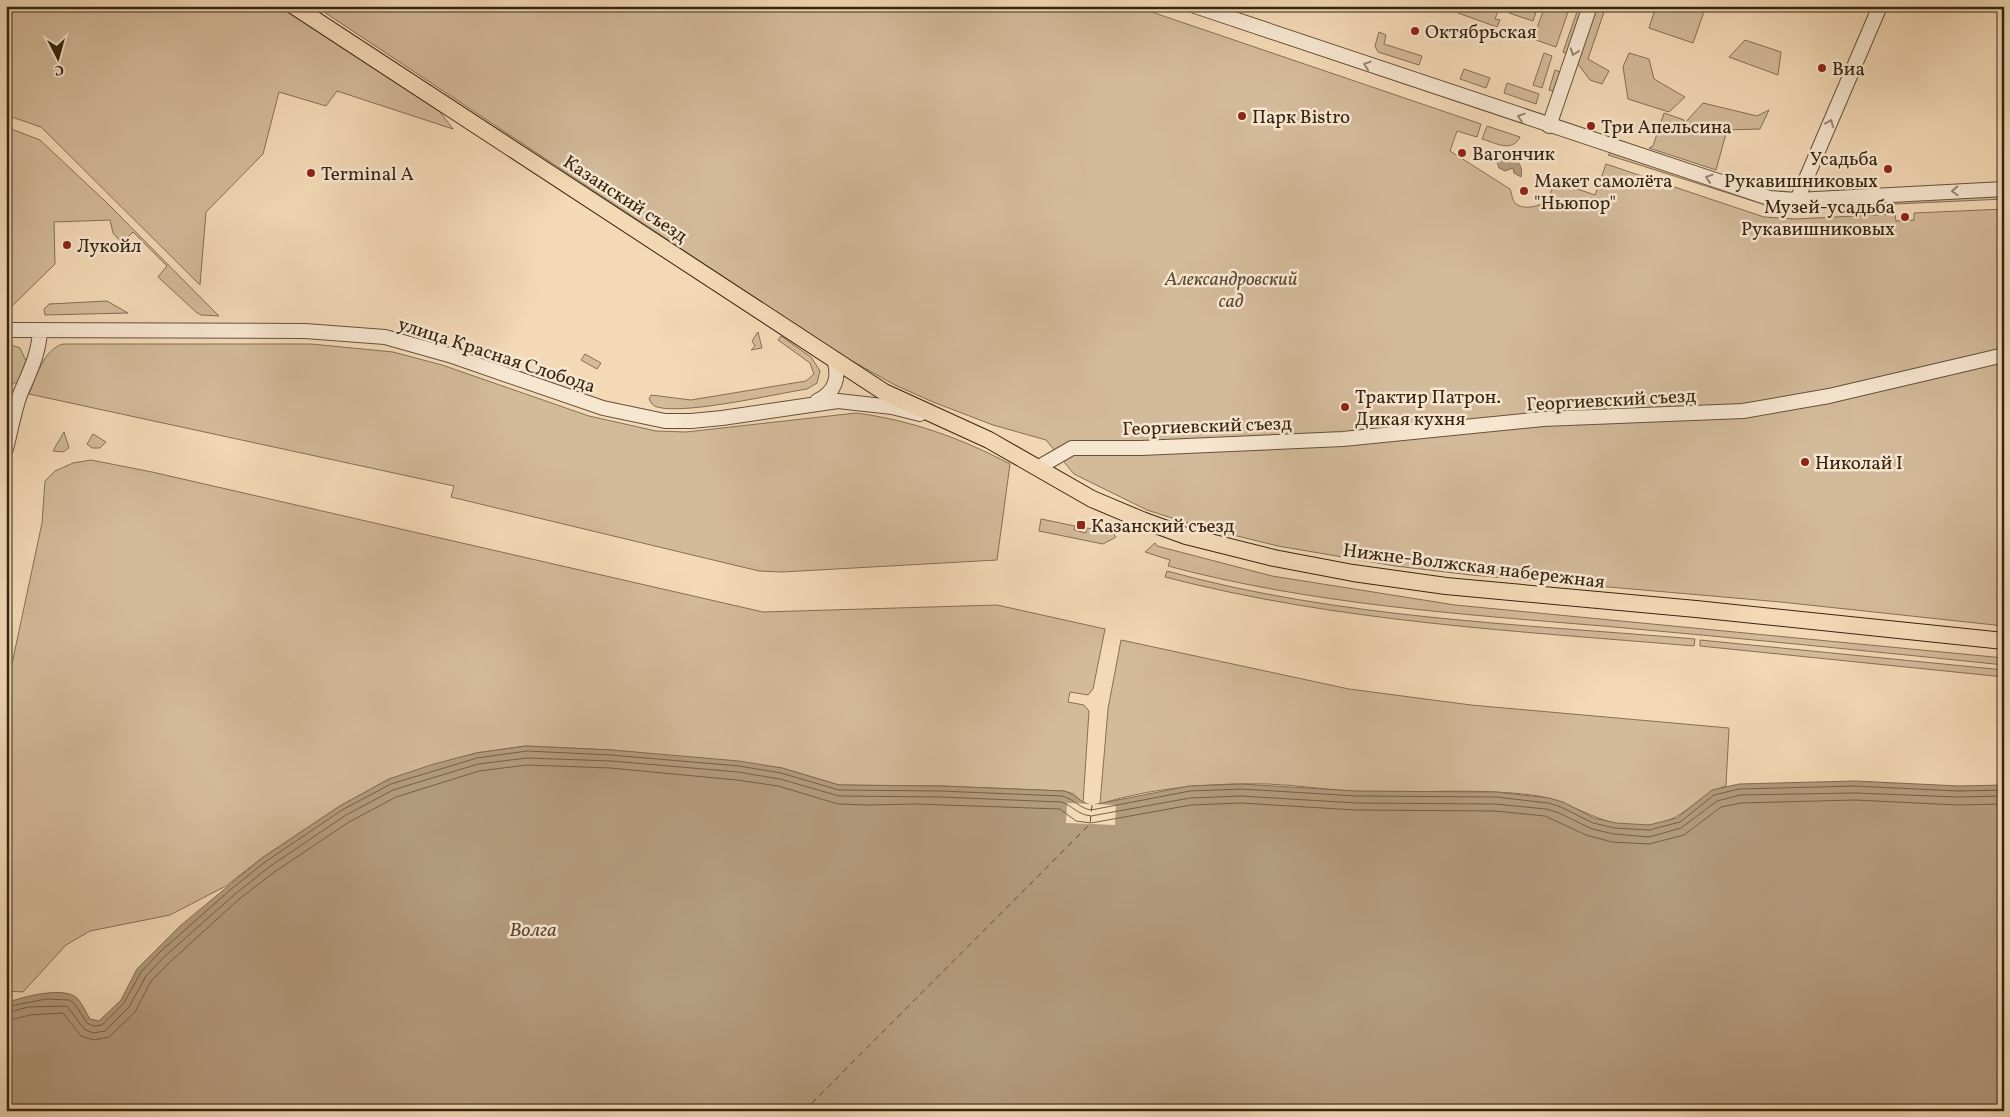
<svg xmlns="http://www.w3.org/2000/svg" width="2010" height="1117" viewBox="0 0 2010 1117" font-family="Vollkorn,serif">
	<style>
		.green { fill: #d3ba9a; stroke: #846f56 }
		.water { fill: #b39b7e; stroke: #816b52 }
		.pier { fill: #f3d9b6 }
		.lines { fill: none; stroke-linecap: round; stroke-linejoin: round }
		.shore { stroke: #746048; stroke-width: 1 }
		.stream { stroke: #816b52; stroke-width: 4 }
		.ferry { stroke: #5c4832; stroke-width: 1; stroke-dasharray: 6 5; stroke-linecap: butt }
		.minor-casing { stroke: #65513a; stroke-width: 16 }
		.major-casing { stroke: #362411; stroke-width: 18 }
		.minor { stroke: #f7e6d0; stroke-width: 14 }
		.major { stroke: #f3d9b6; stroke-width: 16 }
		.oneway { stroke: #968570 }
		.poi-dot { fill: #8f2418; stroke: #f7e6d0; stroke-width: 2 }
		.labels { text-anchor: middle; stroke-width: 5; stroke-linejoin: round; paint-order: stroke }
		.poi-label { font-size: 19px; fill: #362411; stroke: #f7e6d0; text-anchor: start }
		.street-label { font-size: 19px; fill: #362411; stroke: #f7e6d0 }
		.park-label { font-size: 19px; font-style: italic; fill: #5d4a33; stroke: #f7e6d0 }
		.water-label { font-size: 20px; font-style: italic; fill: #5c4832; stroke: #f7e6d0 }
	</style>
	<rect width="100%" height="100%" fill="#f3d9b6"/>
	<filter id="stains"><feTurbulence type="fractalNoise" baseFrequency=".004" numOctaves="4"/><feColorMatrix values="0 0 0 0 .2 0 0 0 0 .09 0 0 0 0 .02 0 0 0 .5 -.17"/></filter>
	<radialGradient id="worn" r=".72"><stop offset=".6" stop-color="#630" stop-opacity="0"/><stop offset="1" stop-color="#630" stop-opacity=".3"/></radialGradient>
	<path class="green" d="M6,6h272l162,106 13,17 -116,-38 -11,15 -47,-14 -16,62 -57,58 -6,73 -159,-158 -35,-12z
		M315,6h819l347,118 -4,13 -20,-6 -7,20 60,38c2,5 2,11 6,15 8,6 24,3 31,-4 4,-5 5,-13 7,-19l41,14 11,-31 158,53 32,2 99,-5 1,7 18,-1v-7l90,-4v417l-223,-24 -310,-27 -76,-9 -117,-20 -78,-19 -53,-17 -73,-36 -28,-34 -53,-15 -60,-23 -38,-17 -52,-29z
		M1461,6h44l-2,6 -5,-1 -3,8 5,1 -3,7 -39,-14z
		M1512,6h26l-5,15 -24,-8z
		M1545,6h25l-14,41 -23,-8z
		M1579,6h8l-17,49 -7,-3z
		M1594,6h12l-18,53 21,12 -7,13 -12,-4 -15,-20z
		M1656,6h50l-13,37 -44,-15z
		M1379,32l7,3 -2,9 38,12 -3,9 -41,-13 -3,-6z
		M1745,40l36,12 -3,23 -49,-18z
		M1544,53l8,3 -10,32 -9,-3z
		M1629,53l20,6 5,20 31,18 -16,15 -41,-13 -5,-32z
		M1464,69l26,9 -4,10 -26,-9z
		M1555,70l8,3 -6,19 -8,-2z
		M1507,83l32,11 -3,10 -32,-11z
		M1703,103l54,13 12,-6 -9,19 -33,1 -11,40 -67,-22 4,-2 11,-33 20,7 -1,5z
		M1487,126l33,11c-8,16 -24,6 -38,2z
		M6,127l34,13 66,62 113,114 -18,-1 -5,-3 -38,-35 9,-11 -34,-34 -11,11 -9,-10 -3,-13 -56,2 1,42 -49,48z
		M1611,152l169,55h-8l-164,-52z
		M2004,196v3l-173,8v-4z
		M107,301l21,12 -83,2 -1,-6 5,-5z
		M758,332l4,16 -11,2 4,-4 -3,-5z
		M781,336l30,21 9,14 -3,12 -10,6c-32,5 -123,26 -150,18 -4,-1 -6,-4 -8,-8l2,-4 40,5 115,-19 8,-7 -4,-11 -32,-23z
		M6,343l14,5 7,15c-4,13 -6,20 -21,23z
		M63,344h248l82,8 49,13 147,51 67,15 30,1 170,-19c54,7 105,25 154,51l-13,96 -215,12 -23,-1 -308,-74 3,-11 -425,-92c7,-17 15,-45 34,-50z
		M585,354l16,9 -4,6 -16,-9z
		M64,432l5,16 -6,4 -10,-1z
		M93,434l13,8 -6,6h-8l-5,-4z
		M91,460l61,12 611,140 234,-7 108,24 -12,60 -5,6 -18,-3 -2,10 16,3 5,6 -6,93 -9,-10 -10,-3 -123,-5 -102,-1 -57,-17 -170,-18 -86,-4 -50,7 -87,26 -49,27 -78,52 -36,28 -56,29 -80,16 -24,14 -43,47 -17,-1v-299l36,-169 3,-42 10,-10 18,-8z
		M1041,519l34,7 -1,4 12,3 1,-5 26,5 3,4 -13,7 -64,-13z
		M1155,543l2,3 115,30 183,29 549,53v7c-134,-14 -267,-27 -401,-39 -145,-12 -293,-22 -435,-60l2,-6 -25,-8z
		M1167,571c170,47 352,53 528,68l-1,7c-177,-15 -356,-24 -529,-69z
		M1121,640l228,49 122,16 258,23 -3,58c-30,9 -40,34 -75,39 -48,7 -76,-25 -119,-30 -55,-7 -111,-2 -166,-3 -33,-1 -66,-7 -98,-8 -56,-1 -114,3 -168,20l8,-95z
		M1700,640l304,30v7l-304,-31z"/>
	<path class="water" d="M1503,156c12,-1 21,9 18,21l-7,-4 -1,-5 -8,3 -6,-3 -2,-6z
		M526,746l86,4 127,11 43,7 57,17 102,1 123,5c11,3 16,12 28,14l97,-19 52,-2 115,7 140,1 53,6 14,4 31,16 22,5 33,2 28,-7 35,-28 27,-6 116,-3 104,5 45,-1v326h-1998v-108c16,-6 59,-18 72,-4 5,6 8,14 12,20l9,2 22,-21 16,-31 43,-43 82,-68 78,-52 49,-27 45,-15 42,-11z"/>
	<path class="pier" d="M1067,803l49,2 -1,20 -49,-2z"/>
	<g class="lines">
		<path class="shore" d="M6,1007l40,-8 23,1 5,3 13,20 7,3 8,-1 22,-22 17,-31 19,-20 70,-62 35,-28 77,-52 49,-26 86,-26 50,-7 84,4 128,11 42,7 58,17 101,1 122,5c12,3 17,12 29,14l99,-19 51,-2 115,7 140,1 52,6 13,4 32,16 22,5 34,2 31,-8 34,-27 25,-6 116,-3 103,5 46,-1
			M6,1013l22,-6 39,-1 17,23 9,4 12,-2 24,-24 17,-31 18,-19 70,-62 35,-28 77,-52 47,-25 85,-26 49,-6 84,3 127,11 42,7 59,17 101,1 121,5c13,4 15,12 30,14l99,-18 51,-2 115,7 139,1 51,5 13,4 33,16 22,5 35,3 32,-9 36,-27 23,-6 115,-2 103,4 46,-1
			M6,1021l24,-6 33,-2 18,23 13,4 15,-3 26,-25 16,-31 19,-19 68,-62 35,-27 76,-51 47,-25 83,-26 48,-6 83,3 127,12 41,6 60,18 29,1 49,-1 144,5 16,12 15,2 100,-18 50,-2 114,7 140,1 50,5 41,19 26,7 37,2 35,-9 37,-28 20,-4 114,-3 103,5 46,-1"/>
		<path class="stream" d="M1257,282l1,-6"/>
		<path class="ferry" d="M804,1111l286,-287 2,-19"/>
		<g class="minor-casing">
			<path id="minor" d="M1195,6l574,192 28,2 207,-11
				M1549,126l41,-120
				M1797,200l83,-194
				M6,330l299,1 80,6 64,18 154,53 62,13h26l31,-3 116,-17 54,6 28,7
				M817,401c18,-8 23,-24 17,-41
				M6,449c5,-19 8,-39 15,-57 9,-21 18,-38 19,-62
				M1039,467l33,-19h69l202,-9 200,-20 200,-8 86,-15 175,-41"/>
		</g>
		<g class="major-casing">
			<path id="major" d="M294,6l590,386 105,48 103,59 50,21 44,16 88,22 79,15 93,13 250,23 308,32"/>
		</g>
		<use href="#minor" class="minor"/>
		<use href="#major" class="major"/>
	</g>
	<defs><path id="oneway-chevron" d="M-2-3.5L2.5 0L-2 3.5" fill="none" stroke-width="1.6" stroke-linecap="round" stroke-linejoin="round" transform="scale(1.25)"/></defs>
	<g class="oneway">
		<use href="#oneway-chevron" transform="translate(1574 52) rotate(110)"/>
		<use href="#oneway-chevron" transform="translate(1367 65) rotate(-162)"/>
		<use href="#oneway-chevron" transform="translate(1521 117) rotate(-161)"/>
		<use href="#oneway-chevron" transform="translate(1830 123) rotate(-67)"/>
		<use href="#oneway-chevron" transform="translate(1709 178) rotate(-162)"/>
		<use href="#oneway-chevron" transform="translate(1955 191) rotate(177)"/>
	</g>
	<g class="poi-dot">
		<circle cx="1415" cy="31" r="5"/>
		<circle cx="1822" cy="68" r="5"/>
		<circle cx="1242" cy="116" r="5"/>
		<circle cx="1591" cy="126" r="5"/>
		<circle cx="1462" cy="153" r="5"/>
		<circle cx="1888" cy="169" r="5"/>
		<circle cx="311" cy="173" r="5"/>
		<circle cx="1524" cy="191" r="5"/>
		<circle cx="1905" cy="217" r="5"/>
		<circle cx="67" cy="245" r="5"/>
		<circle cx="1345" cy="407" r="5"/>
		<circle cx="1805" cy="462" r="5"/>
		<rect x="1076" y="520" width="10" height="10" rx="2.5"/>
	</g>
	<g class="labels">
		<g class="poi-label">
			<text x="1425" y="38">Октябрьская</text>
			<text x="1832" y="75">Виа</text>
			<text x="1252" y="123">Парк Bistro</text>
			<text x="1601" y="133">Три Апельсина</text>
			<text x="1472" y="160">Вагончик</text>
			<text x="1878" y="165" text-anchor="end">Усадьба<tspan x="1878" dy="22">Рукавишниковых</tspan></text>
			<text x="321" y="180">Terminal A</text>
			<text x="1534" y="187">Макет самолёта<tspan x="1534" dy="22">"Ньюпор"</tspan></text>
			<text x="1895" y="213" text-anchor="end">Музей-усадьба<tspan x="1895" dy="22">Рукавишниковых</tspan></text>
			<text x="77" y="252">Лукойл</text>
			<text x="1355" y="403">Трактир Патрон.<tspan x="1355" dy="22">Дикая кухня</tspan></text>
			<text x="1815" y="469">Николай I</text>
			<text x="1091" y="532">Казанский съезд</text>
		</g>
		<g class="street-label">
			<text transform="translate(626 198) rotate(33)" y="7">Казанский съезд</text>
			<text transform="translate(497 354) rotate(18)" y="7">улица Красная Слобода</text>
			<text transform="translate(1611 399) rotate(-3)" y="7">Георгиевский съезд</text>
			<text transform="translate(1207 425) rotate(-2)" y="7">Георгиевский съезд</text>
			<text transform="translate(1474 565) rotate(7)" y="7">Нижне-Волжская набережная</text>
		</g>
		<g class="park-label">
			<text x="1231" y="285">Александровский<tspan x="1231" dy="22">сад</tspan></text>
		</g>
		<g class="water-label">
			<text x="533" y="936">Волга</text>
		</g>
	</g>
	<rect width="2010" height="1117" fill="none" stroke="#f3d9b6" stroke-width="25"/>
	<rect x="8" y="8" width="1995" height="1102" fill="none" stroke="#362411" stroke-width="2.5"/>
	<rect x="12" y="12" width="1985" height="1092" fill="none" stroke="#362411"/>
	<g transform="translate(58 58) rotate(174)" stroke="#f7e6d0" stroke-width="4" paint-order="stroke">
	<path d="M0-4L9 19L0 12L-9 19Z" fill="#362411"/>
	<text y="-8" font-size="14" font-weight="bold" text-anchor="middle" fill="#362411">С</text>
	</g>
	<rect width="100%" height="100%" filter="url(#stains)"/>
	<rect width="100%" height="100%" fill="url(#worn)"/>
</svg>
